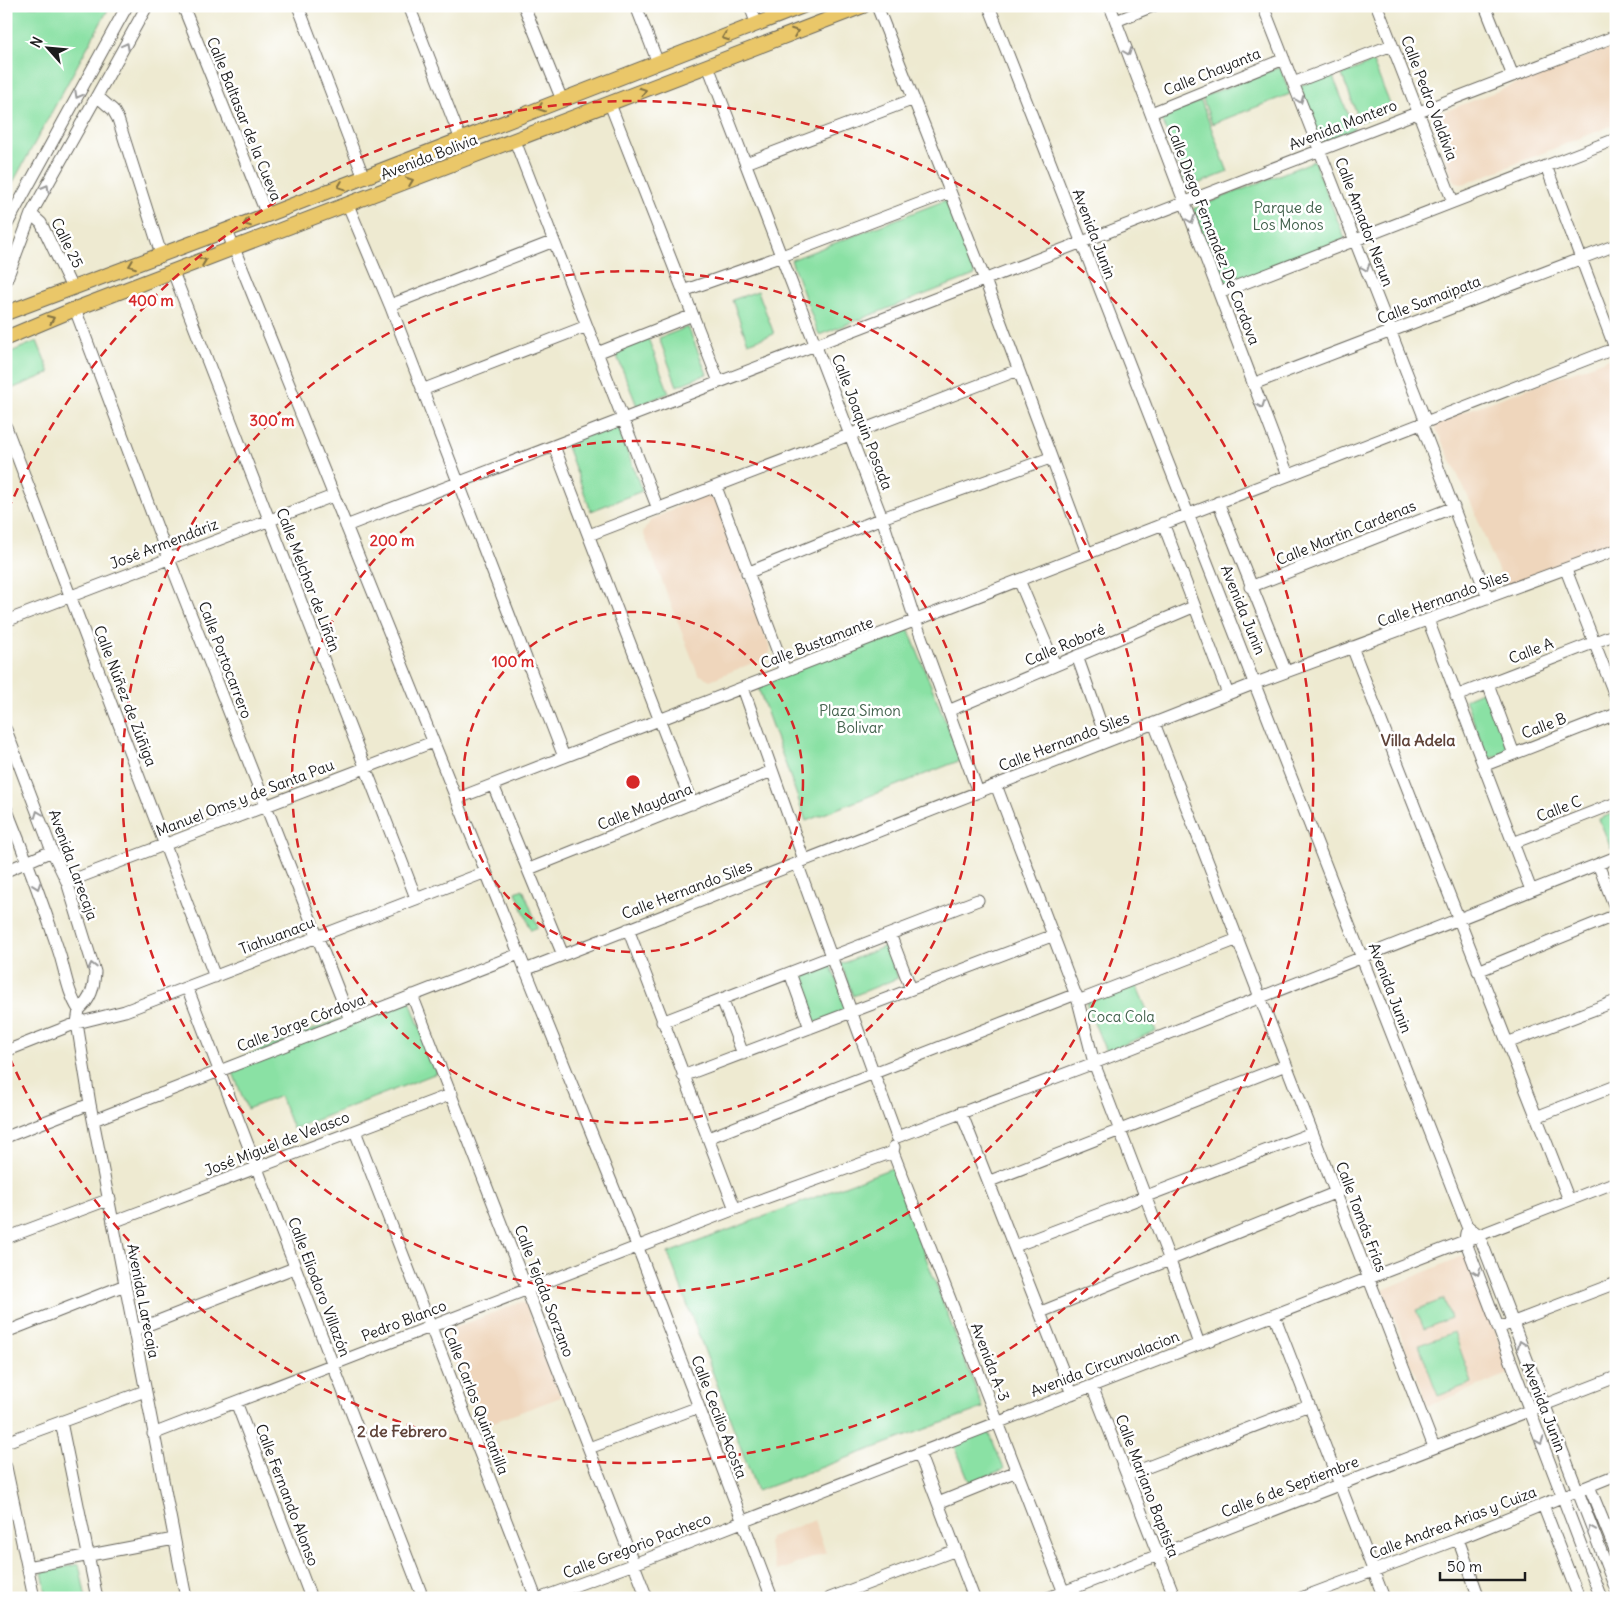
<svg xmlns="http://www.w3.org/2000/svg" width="1622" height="1604" viewBox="0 0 1622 1604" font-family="Delius,sans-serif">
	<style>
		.built { fill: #efd6bc }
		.green { fill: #8ae1a4; stroke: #537e60 }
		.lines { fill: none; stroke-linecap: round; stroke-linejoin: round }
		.minor-casing { stroke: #66645b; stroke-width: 13 }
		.major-casing { stroke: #66645b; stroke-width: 16 }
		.minor { stroke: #fff; stroke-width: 11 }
		.major { stroke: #eac769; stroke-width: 14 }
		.oneway { stroke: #837242 }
		.oneway2 { stroke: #999 }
		.ring { fill: none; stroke: #d62828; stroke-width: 2.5; stroke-dasharray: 9 6 }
		.labels { text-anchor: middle; stroke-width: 5; stroke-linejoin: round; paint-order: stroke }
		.street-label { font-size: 15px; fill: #1c1c1c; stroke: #fff }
		.park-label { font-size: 15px; fill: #42614c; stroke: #fff }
		.neighbourhood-label { font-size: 16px; font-weight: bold; fill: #60443a; stroke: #fff }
		.centre { fill: #d62828; stroke: #fff; stroke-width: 2.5 }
		.ring-label { font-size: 15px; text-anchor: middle; font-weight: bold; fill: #d62828; stroke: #fff; stroke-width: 5; stroke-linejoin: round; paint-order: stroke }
	</style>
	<rect width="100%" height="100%" fill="#fff"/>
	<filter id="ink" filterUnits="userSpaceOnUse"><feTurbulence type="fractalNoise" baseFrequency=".02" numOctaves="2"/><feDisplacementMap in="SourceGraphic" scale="10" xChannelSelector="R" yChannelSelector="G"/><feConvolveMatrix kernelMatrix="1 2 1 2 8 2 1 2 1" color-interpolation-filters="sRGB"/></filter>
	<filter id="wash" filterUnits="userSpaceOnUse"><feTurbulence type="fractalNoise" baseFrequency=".0096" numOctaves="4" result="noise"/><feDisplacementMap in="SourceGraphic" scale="20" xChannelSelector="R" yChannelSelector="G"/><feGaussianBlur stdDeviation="1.12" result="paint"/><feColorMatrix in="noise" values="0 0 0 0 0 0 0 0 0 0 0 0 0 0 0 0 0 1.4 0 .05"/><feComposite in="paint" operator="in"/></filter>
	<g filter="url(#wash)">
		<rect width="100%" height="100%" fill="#eeead1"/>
		<path class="built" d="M1616,45v79l-149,59 -7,1 -6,-3 -20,-57 2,-9z
			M1616,356v188l-107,42 -6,-3 -31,-78 -39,-82z
			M702,495l13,3 56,153 -6,7 -55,22 -12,-6 -55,-142 8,-12z
			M1465,1255l46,118 -83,33 -45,-116z
			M521,1302l5,2 35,93 -81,30 -37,-92 1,-3z
			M814,1520l12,33 -49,18 -9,-27 2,-7z"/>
		<path class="green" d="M6,6h104l-104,189z
			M1373,62l19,47 -32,13 -18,-47z
			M1280,67l10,27 -78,30 -10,-27z
			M1332,74l22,55 -33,13 -22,-56z
			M1201,101l27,71 -41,16 -26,-71z
			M1314,161l31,78 -121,48 -31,-78z
			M946,200l29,75 -156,60 -28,-75z
			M758,291l16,43 -26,9 -16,-43z
			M688,327l19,47 -30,12 -18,-48z
			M648,338l21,55 -32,13 -22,-55z
			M37,341l13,32 -44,18v-37z
			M617,424l25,67 -51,20 -25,-67z
			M906,623l55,137 -155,61 -51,-142z
			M1486,690l23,62 -21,7 -23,-60z
			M1616,812v34l-5,2 -12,-29z
			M523,889l15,38 -7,3 -15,-38z
			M886,946l12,32 -45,18 -12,-32z
			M829,961l19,49 -36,14 -19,-49z
			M1135,982l21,49 -50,21 -20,-49z
			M407,993l30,80 -144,56 -13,-33 -33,13 -18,-47z
			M892,1168l91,240 -226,83 -89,-238z
			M1444,1299l7,19 -27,11 -8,-19z
			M1454,1332l18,51 -34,13 -19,-51z
			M987,1427l17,42 -34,14 -17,-41z
			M79,1564l7,34h-39l-5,-26z"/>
	</g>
	<g filter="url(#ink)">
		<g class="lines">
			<g class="minor-casing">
				<path id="minor" d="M183,6l84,209
					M298,6l66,172
					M409,6l52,134
					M524,6l38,94
					M636,6l22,57
					M750,6l7,19
					M877,6l108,274 102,273
					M989,6l478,1220 12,9 137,355
					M1110,6l178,469
					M1263,6l163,416
					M1377,6l76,196
					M1485,6l28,70
					M1116,21l37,-15
					M708,66l174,452 33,102 63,172
					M1293,83l99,-38
					M98,97l15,13 5,9 43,135
					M610,104l109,278
					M1151,113l133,-54
					M515,141l143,368
					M746,163l168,-64
					M1546,166l69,182
					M348,205l42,100 174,452
					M31,214l10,9 31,65
					M6,226l121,-220
					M227,231l411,1017 134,350
					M173,272l243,626
					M6,281l25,-67 116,-208
					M683,291l99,-35 168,-64
					M1219,293l397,-154
					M390,305l164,-64
					M75,309l94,250 181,461
					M597,353l96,-38
					M1253,384l363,-139
					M422,390l165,-64
					M1421,423l67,175
					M6,427l209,550
					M554,446l138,358
					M716,487l69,184
					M1218,502l68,170
					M1163,523l65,171
					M346,526l1270,-490
					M589,535l429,-165
					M1566,570l50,128
					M747,573l135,-55 168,-60
					M1019,580l36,85
					M1250,587l204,-80
					M1428,620l103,270
					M6,621l327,-125
					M1352,647l217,553
					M1077,656l30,85
					M1488,684l26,70
					M743,688l61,172
					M1456,696l160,-62
					M948,711l245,-104
					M1154,723l280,724
					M6,730l46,121 15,31 28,90c-1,16 -4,27 -16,38l-2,13 13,81 96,494
					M1483,766l133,-52
					M493,785l70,170
					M996,785l82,216 16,62 75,195 30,86
					M456,799l1160,-451
					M6,808c19,47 36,93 52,141 7,20 9,43 21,61
					M1513,843l103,-40
					M797,863l100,274
					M1598,864l18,46
					M529,869l243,-98
					M6,871l46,-20
					M67,882l366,-140
					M628,929l107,280
					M890,934l21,55
					M525,970l731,-287 360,-133
					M1478,971l138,-56
					M790,973l20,55
					M187,987l236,611
					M412,995l235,603
					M722,999l21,55
					M1078,1001l160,-62
					M662,1022l316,-122
					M1507,1043l109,-42
					M6,1051l71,-28 48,-12 361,-139
					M683,1076l371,-141
					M961,1112l111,282
					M1536,1117l80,-31
					M94,1120l425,-166
					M355,1131l181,467
					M6,1137l84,-33
					M897,1137l197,-74 522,-206
					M708,1138l368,-144
					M894,1147l-1,5 173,446
					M990,1181l296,-116
					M113,1222l339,-128
					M1466,1233l-1,7 136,358
					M6,1238l104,-39
					M1015,1246l297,-113
					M1041,1312l296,-120
					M1274,1315l110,283
					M1498,1328l118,-45
					M135,1330l159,-62
					M6,1332l119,-47
					M1092,1386l83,212
					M236,1402l75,196
					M61,1422l36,176
					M153,1434l582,-225 158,-57
					M6,1442l139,-51
					M589,1448l110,-41
					M919,1453l55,145
					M6,1467l28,131
					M1127,1475l182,-70
					M1589,1486l27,66
					M938,1503l79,-32
					M1543,1505l36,93
					M1458,1539l21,59
					M27,1567l147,-28
					M541,1598l93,-34 982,-382
					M830,1598l126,-48
					M1048,1598l568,-221
					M1301,1598l157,-59 158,-64"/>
			</g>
			<g class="major-casing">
				<path id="major" d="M6,313l261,-98 536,-209
					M6,338l69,-29 788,-303"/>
			</g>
			<use href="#minor" class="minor"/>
			<use href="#major" class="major"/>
		</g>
		<defs><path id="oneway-chevron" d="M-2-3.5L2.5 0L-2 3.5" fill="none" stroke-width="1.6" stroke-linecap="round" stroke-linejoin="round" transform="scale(1.25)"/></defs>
		<g class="oneway">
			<use href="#oneway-chevron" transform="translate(795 32) rotate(-21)"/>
			<use href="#oneway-chevron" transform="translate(725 37) rotate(159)"/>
			<use href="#oneway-chevron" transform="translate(643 91) rotate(-21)"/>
			<use href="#oneway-chevron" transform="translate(541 108) rotate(159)"/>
			<use href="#oneway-chevron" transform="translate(410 181) rotate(-21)"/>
			<use href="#oneway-chevron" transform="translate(341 186) rotate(159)"/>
			<use href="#oneway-chevron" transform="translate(247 223) rotate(159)"/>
			<use href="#oneway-chevron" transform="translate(203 261) rotate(-21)"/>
			<use href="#oneway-chevron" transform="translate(132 265) rotate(159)"/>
			<use href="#oneway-chevron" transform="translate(51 319) rotate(-23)"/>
		</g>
		<g class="oneway2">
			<use href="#oneway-chevron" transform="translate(126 46) rotate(-62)"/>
			<use href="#oneway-chevron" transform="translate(1128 52) rotate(69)"/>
			<use href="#oneway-chevron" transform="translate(78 95) rotate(119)"/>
			<use href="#oneway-chevron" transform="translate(1300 100) rotate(69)"/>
			<use href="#oneway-chevron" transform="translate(46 188) rotate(-60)"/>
			<use href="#oneway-chevron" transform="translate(1191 220) rotate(69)"/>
			<use href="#oneway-chevron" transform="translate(1366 268) rotate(69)"/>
			<use href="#oneway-chevron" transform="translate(1261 405) rotate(69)"/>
			<use href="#oneway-chevron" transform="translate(38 814) rotate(-111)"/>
			<use href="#oneway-chevron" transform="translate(37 886) rotate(71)"/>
			<use href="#oneway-chevron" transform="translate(92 966) rotate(-104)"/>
			<use href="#oneway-chevron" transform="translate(1477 1272) rotate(69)"/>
			<use href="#oneway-chevron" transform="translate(1521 1344) rotate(-110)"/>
			<use href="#oneway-chevron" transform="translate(1540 1441) rotate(69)"/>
			<use href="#oneway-chevron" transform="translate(1591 1529) rotate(-112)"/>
		</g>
	</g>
	<g class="ring">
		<circle cx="633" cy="782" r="170"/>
		<circle cx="633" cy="782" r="341"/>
		<circle cx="633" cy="782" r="511"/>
		<path d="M8 510A681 681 0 1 1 8 1054"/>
	</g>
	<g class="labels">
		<g class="street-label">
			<text transform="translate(1212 72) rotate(-22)" y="5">Calle Chayanta</text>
			<text transform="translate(1429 98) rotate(69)" y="5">Calle Pedro Valdivia</text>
			<text transform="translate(244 119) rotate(68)" y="5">Calle Baltasar de la Cueva</text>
			<text transform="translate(1343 125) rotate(-21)" y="5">Avenida Montero</text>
			<text transform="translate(429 157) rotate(-21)" y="5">Avenida Bolivia</text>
			<text transform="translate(1364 222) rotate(69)" y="5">Calle Amador Nerun</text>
			<text transform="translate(1094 234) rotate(69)" y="5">Avenida Junin</text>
			<text transform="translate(1213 235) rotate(69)" y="5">Calle Diego Fernandez De Cordova</text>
			<text transform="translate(67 243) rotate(64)" y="5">Calle 25</text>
			<text transform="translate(1429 300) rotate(-21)" y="5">Calle Samaipata</text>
			<text transform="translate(862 422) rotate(69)" y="5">Calle Joaquin Posada</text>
			<text transform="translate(1346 533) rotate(-22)" y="5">Calle Martin Cardenas</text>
			<text transform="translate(164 544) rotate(-21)" y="5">José Armendáriz</text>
			<text transform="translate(308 580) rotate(69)" y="5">Calle Melchor de Liñán</text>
			<text transform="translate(1443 599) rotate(-20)" y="5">Calle Hernando Siles</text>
			<text transform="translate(1243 610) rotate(68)" y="5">Avenida Junin</text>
			<text transform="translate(817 643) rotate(-21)" y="5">Calle Bustamante</text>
			<text transform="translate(1065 645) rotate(-23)" y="5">Calle Roboré</text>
			<text transform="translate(1531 651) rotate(-21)" y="5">Calle A</text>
			<text transform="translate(225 660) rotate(69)" y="5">Calle Portocarrero</text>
			<text transform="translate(125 696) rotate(69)" y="5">Calle Núñez de Zúñiga</text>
			<text transform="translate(1544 726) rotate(-21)" y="5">Calle B</text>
			<text transform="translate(1064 742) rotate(-21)" y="5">Calle Hernando Siles</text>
			<text transform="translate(245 798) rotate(-21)" y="5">Manuel Oms y de Santa Pau</text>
			<text transform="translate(645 807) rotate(-22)" y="5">Calle Maydana</text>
			<text transform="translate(1559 809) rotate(-21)" y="5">Calle C</text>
			<text transform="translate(73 865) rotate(70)" y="5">Avenida Larecaja</text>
			<text transform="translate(687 890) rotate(-21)" y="5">Calle Hernando Siles</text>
			<text transform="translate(277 936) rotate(-21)" y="5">Tiahuanacu</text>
			<text transform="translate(1390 988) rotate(69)" y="5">Avenida Junin</text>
			<text transform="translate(301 1023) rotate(-21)" y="5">Calle Jorge Córdova</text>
			<text transform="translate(277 1144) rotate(-21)" y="5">José Miguel de Velasco</text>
			<text transform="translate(1361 1217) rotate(69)" y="5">Calle Tomás Frías</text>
			<text transform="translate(319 1287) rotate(69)" y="5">Calle Eliodoro Villazón</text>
			<text transform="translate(544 1291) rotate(69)" y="5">Calle Tejada Sorzano</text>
			<text transform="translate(143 1301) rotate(79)" y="5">Avenida Larecaja</text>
			<text transform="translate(404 1321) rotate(-21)" y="5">Pedro Blanco</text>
			<text transform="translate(990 1362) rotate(69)" y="5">Avenida A-3</text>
			<text transform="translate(1105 1364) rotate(-21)" y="5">Avenida Circunvalacion</text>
			<text transform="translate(476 1401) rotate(69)" y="5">Calle Carlos Quintanilla</text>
			<text transform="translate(1544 1407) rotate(69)" y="5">Avenida Junin</text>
			<text transform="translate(719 1417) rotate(69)" y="5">Calle Cecilio Acosta</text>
			<text transform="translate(1147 1486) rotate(69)" y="5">Calle Mariano Baptista</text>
			<text transform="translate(1290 1487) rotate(-21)" y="5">Calle 6 de Septiembre</text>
			<text transform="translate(287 1495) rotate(69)" y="5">Calle Fernando Alonso</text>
			<text transform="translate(1453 1523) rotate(-21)" y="5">Calle Andrea Arias y Cuiza</text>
			<text transform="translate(637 1546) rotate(-21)" y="5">Calle Gregorio Pacheco</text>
		</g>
		<g class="park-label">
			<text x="1288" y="213">Parque de<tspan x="1288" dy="17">Los Monos</tspan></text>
			<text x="860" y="716">Plaza Simon<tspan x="860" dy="17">Bolivar</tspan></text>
			<text x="1121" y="1022">Coca Cola</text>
		</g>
		<g class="neighbourhood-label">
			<text x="1418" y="746">Villa Adela</text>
			<text x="402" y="1437">2 de Febrero</text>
		</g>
	</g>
	<circle cx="633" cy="782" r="8" class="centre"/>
	<g class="ring-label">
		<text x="151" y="306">400 m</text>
		<text x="272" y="426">300 m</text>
		<text x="392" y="546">200 m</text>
		<text x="513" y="667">100 m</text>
	</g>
	<rect width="1622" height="1604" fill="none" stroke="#fff" stroke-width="25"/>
	<g transform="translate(48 48) rotate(297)" stroke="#ffffff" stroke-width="4" paint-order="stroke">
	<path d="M0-4L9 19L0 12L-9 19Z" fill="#1c1c1c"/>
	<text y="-8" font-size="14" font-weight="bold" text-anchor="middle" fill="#1c1c1c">N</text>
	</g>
	<path d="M1440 1572v8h85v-8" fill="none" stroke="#1c1c1c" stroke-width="2.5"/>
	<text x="1447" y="1572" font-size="15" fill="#1c1c1c" stroke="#ffffff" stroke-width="4" paint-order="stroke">50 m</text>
</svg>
